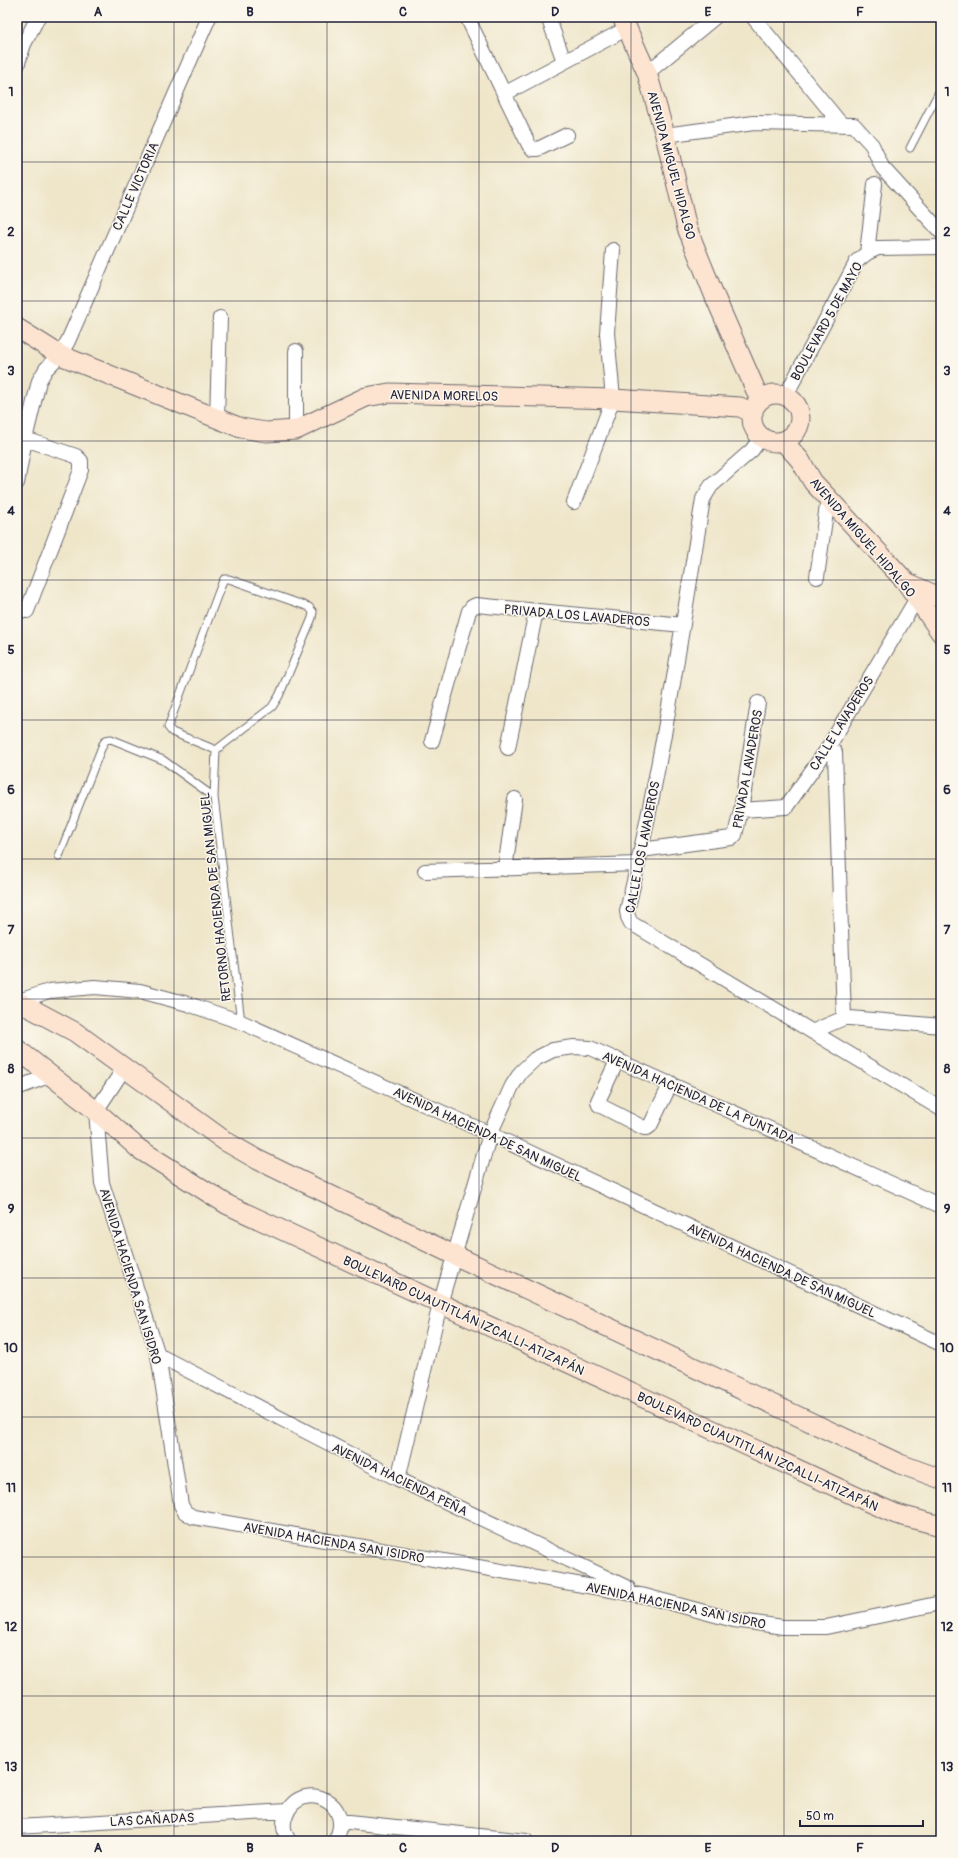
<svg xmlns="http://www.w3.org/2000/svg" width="958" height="1858" viewBox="0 0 958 1858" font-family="Pangolin,sans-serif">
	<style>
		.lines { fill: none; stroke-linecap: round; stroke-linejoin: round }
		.lane-casing { stroke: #6a676d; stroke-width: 9 }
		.street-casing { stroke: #6a676d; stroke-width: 16 }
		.secondary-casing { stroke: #6a676d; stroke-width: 21 }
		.lane { stroke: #fff; stroke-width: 7 }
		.street { stroke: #fff; stroke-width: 14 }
		.secondary { stroke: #fde4d1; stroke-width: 19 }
		.grid { fill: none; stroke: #22223b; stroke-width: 1; stroke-opacity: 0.55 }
		.labels { text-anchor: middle; stroke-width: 3; stroke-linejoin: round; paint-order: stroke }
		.street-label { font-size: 13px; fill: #22223b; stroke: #fbf7ec }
		.neatline { fill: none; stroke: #22223b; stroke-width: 1.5 }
		.grid-label { font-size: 13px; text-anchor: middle; font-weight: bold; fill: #22223b }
	</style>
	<rect width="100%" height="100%" fill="#fbf7ec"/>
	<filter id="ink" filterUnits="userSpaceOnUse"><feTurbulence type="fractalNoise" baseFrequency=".025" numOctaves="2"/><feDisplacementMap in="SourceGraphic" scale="8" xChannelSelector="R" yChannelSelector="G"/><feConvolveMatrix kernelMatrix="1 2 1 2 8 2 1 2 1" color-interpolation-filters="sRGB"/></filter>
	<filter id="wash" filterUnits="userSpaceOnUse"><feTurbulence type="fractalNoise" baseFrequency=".012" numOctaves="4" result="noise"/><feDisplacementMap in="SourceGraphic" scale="16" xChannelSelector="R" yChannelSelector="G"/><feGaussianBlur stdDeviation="0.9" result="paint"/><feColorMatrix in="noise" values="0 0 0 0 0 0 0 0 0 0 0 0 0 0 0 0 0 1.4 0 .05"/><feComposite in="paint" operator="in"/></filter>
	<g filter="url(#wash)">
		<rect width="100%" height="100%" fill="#efe6ca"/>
	</g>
	<g filter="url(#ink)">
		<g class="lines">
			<g class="lane-casing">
				<path id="lane" d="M910,148l31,-60
					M216,750l-44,-18 -4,-5 54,-144 2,-4h5l80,28 4,5 -1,6 -33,78 -7,11 -56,43 -2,47 27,225
					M59,856l44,-112 3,-4 5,-1 52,21 51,37"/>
			</g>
			<g class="street-casing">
				<path id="street" d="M467,17l62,128 4,4h5l29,-14
					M548,17l16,44
					M753,17l88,107
					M17,66l7,-22 14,-27
					M647,73l68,-56
					M504,94l122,-65
					M665,135l89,-12 100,2 18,20 10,22 59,65
					M867,253l8,-69
					M296,351v79
					M786,395l71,-134 10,-8 11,-5 63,-1
					M217,419l3,-101
					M762,436l-10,14 -41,36 -8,13c-22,138 -43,276 -76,412l1,6 3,6 310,186
					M25,439l51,17 5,5v9l-54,141
					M17,483l8,-44 14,-58 7,-12 14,-14 8,-14 141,-324
					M574,502l39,-103 -6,-66 6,-83
					M817,577l11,-79
					M432,741l37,-130 3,-4 4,-2 207,20
					M508,748l28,-137
					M835,752l9,266
					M741,810l45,-3 40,-56 91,-153
					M641,850l90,-12 4,-3 6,-25 17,-107
					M505,869l10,-70
					M425,871l213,-7
					M19,1001l30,-10 46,-4 45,4 48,13 53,18 249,112 451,210
					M814,1031l30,-13h6l91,8
					M618,1059l-20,42 1,4 45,23h3l3,-2 21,-43
					M125,1067l-29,44 6,72 56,172 23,150 4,7 8,5 452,79 89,24 49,7h43l115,-24
					M17,1088l34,-13
					M158,1355l240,124 230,109
					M398,1479l42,-175 50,-170 22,-48 9,-14 14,-13 18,-9 21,-3 16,1 351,158
					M340,1821l186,20
					M17,1827l270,-16
					M289,1841c-5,-8 -7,-18 -3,-26 15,-38 71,-12 49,26"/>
			</g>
			<g class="secondary-casing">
				<path id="secondary" d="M622,17l25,56 18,62 22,93 28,69 45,103
					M17,328l43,27 181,73 25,4 30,-2 70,-33 23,-4 224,6 127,8 13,6
					M752 418a24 24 0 1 1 48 0a24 24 0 1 1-48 0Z
					M783,441l17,19 13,22 93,100 35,51
					M906,582l35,16
					M17,1001l58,31 150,109 33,19 196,95 446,209 41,15
					M17,1049l79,62 43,38 89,56 638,296 30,13 45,12"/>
			</g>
			<use href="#lane" class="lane"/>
			<use href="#street" class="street"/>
			<use href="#secondary" class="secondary"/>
		</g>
	</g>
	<path class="grid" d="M174,17v1824M327,17v1824M479,17v1824M631,17v1824M784,17v1824M17,162h924M17,301h924M17,441h924M17,580h924M17,720h924M17,859h924M17,999h924M17,1138h924M17,1278h924M17,1417h924M17,1557h924M17,1696h924"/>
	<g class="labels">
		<g class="street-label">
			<text transform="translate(672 165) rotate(75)" y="5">AVENIDA MIGUEL HIDALGO</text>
			<text transform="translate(135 186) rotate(-66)" y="5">CALLE VICTORIA</text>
			<text transform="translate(826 321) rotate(-61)" y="5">BOULEVARD 5 DE MAYO</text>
			<text transform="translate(444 395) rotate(1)" y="5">AVENIDA MORELOS</text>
			<text transform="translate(863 537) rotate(49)" y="5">AVENIDA MIGUEL HIDALGO</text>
			<text transform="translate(577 615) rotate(5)" y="5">PRIVADA LOS LAVADEROS</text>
			<text transform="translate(841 723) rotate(-58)" y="5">CALLE LAVADEROS</text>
			<text transform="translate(747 769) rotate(-80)" y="5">PRIVADA LAVADEROS</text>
			<text transform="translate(642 847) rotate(-79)" y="5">CALLE LOS LAVADEROS</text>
			<text transform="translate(215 897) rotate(-96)" y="5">RETORNO HACIENDA DE SAN MIGUEL</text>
			<text transform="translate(699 1097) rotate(24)" y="5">AVENIDA HACIENDA DE LA PUNTADA</text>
			<text transform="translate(488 1134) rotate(25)" y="5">AVENIDA HACIENDA DE SAN MIGUEL</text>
			<text transform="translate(782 1270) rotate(25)" y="5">AVENIDA HACIENDA DE SAN MIGUEL</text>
			<text transform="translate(131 1276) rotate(73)" y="5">AVENIDA HACIENDA SAN ISIDRO</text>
			<text transform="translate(464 1315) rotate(25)" y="5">BOULEVARD CUAUTITLÁN IZCALLI-ATIZAPÁN</text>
			<text transform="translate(758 1451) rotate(25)" y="5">BOULEVARD CUAUTITLÁN IZCALLI-ATIZAPÁN</text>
			<text transform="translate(400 1479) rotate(26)" y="5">AVENIDA HACIENDA PEÑA</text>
			<text transform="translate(334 1542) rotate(10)" y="5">AVENIDA HACIENDA SAN ISIDRO</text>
			<text transform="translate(676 1605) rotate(12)" y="5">AVENIDA HACIENDA SAN ISIDRO</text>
			<text transform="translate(152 1819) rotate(-3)" y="5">LAS CAÑADAS</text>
		</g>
	</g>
	<rect width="958" height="1858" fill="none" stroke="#fbf7ec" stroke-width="44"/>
	<path d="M800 1820v6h123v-6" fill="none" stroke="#22223b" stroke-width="2"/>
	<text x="806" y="1820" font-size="12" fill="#22223b" stroke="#fbf7ec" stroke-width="3" paint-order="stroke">50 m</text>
	<rect x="22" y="22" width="914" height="1814" class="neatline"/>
	<g class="grid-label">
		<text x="98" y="16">A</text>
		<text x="250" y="16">B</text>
		<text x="403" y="16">C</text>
		<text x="555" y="16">D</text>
		<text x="708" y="16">E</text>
		<text x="860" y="16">F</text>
		<text x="11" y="96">1</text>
		<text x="947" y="96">1</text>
		<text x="11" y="236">2</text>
		<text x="947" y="236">2</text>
		<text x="11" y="375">3</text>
		<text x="947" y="375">3</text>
		<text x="11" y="515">4</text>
		<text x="947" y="515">4</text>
		<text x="11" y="654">5</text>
		<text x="947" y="654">5</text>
		<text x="11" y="794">6</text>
		<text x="947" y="794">6</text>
		<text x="11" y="934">7</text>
		<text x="947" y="934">7</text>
		<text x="11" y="1073">8</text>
		<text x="947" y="1073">8</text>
		<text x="11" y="1213">9</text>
		<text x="947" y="1213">9</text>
		<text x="11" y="1352">10</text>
		<text x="947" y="1352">10</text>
		<text x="11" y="1492">11</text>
		<text x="947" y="1492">11</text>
		<text x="11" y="1631">12</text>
		<text x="947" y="1631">12</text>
		<text x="11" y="1771">13</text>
		<text x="947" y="1771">13</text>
		<text x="98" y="1852">A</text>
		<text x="250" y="1852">B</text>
		<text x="403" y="1852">C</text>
		<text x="555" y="1852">D</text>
		<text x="708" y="1852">E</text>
		<text x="860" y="1852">F</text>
	</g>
</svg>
